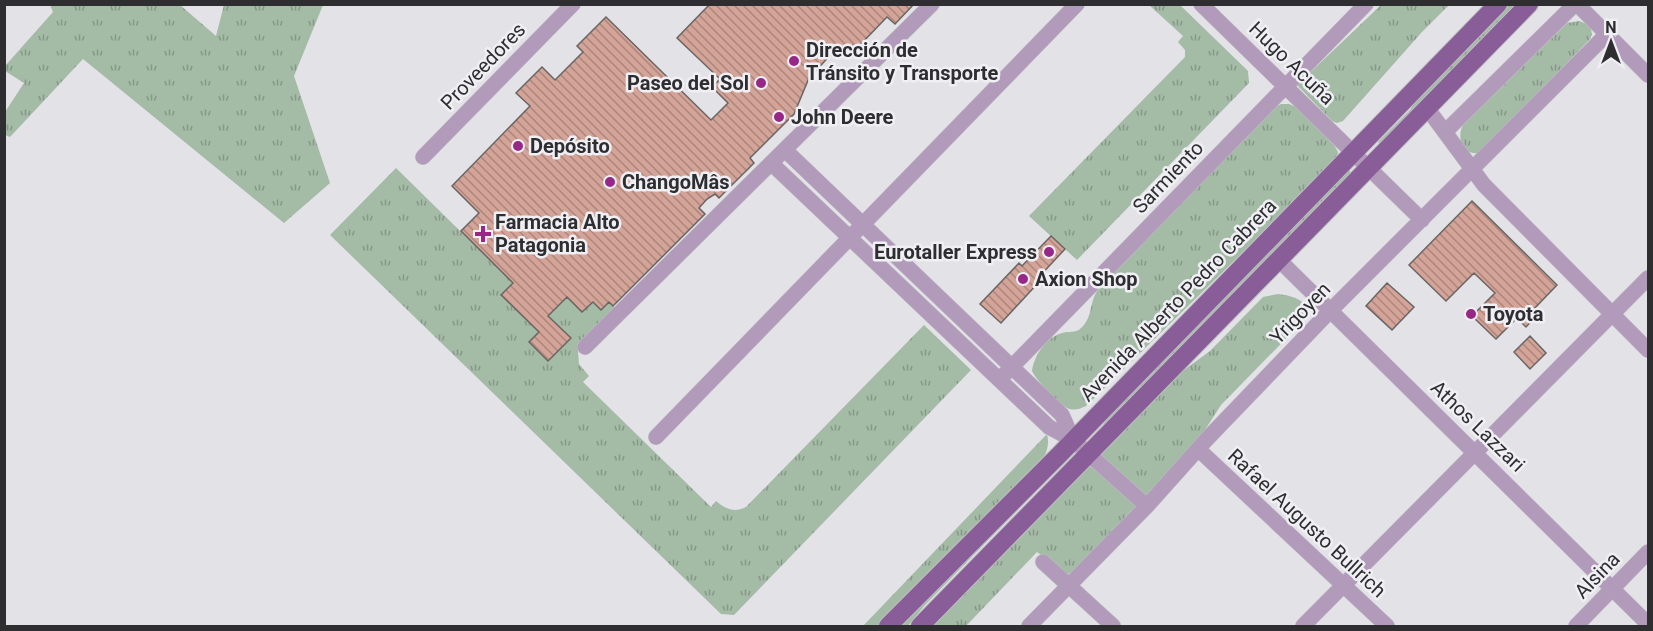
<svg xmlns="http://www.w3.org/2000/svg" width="1653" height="631" viewBox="0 0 1653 631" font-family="Roboto,sans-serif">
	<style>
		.grass { fill: url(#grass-tufts) }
		.building { fill: url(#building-back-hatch); stroke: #6a6564; stroke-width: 1.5 }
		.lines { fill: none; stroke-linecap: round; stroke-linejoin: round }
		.minor-casing { stroke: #bebec2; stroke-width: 16 }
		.major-casing { stroke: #bebec2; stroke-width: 20 }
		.minor { stroke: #b29abb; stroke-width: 15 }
		.major { stroke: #885d98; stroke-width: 18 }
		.poi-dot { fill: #972888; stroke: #efeff4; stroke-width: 2 }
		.labels { text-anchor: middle; stroke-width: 5; stroke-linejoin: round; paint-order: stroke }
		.poi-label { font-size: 20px; font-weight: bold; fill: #2e2e30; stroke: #efeff4; text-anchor: start }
		.street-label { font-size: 20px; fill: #2e2e30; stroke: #efeff4 }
	</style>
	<defs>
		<pattern id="grass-tufts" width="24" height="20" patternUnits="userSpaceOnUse" patternTransform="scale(1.5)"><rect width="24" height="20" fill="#a4bba6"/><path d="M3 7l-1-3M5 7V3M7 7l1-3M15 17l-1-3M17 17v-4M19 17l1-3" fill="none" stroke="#869888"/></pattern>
		<pattern id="building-back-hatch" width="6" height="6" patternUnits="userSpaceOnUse" patternTransform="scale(1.5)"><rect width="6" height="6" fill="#d4a498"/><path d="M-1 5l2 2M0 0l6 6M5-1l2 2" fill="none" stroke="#ac867c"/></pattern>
	</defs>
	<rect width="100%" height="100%" fill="#e2e2e7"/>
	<path class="grass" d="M50,5h130l36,31 8,-31h99l-29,71 36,107 -46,40 -201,-164 -73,78 -5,-2v-23l19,-29 -19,-12v-5l48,-54z
		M1149,5h31l68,66 1,12 -172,177 -48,-44 156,-159v-7l-7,-8 5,-6z
		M1381,5h68l-27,27 -79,89 -6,2 -5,-2 -35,-36z
		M1505,5h14l-139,140 -2,-3 32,-32 17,-27z
		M1579,21l11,4 2,9 -2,5 -110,114c-17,3 -24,-15 -17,-28l104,-102z
		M1281,104h8l7,3 38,38 4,7 -1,8 -251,246c-6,3 -12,5 -19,2 -10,-5 -30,-27 -35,-37 2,-15 14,-34 30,-38 6,-2 14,0 18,-4 13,-11 9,-25 17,-38l176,-183z
		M396,168l117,115 -12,13 38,36 -10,11 19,18 22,-23 -22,-22 19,-19 15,15 11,-10 8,7 8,-7 8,8 -39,41 1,13 10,12 -6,6 128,125 5,-6c10,8 18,12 30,6l178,-182 47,45 -237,245 -13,-1 -391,-379z
		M1350,170v4l-32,31 -16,23 -194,199 -7,-6 246,-250z
		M1278,294c14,2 28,5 32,20l-89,91 -16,25 -32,38 -101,104 -4,2 -5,-1 -26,-21 -71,74h-35l242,-248 37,-27 53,-54z
		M1047,434c3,12 -1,21 -8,31l-160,161h-16z
		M1069,457l-145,149 -16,20h-9z"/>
	<path class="building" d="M710,4h204l-19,20 -8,-7 -30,31 -5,-3 -10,10 -6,-6 -27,29 -15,36 -44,44 4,5 -35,35 -4,-4 -8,5 -8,9 6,6 -92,92 -4,-4 -8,8 -8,-8 -11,10 -15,-15 -19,19 23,22 -23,23 -19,-19 10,-10 -38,-37 12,-12 -52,-52 18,-18 -27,-27 78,-80 -14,-13 26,-26 13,13 28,-28 -6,-6 29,-29 105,103 17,-17 -16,-16 8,-8 -43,-41z
		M1472,201l85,84 -25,26 5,4 -11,12 -9,-9 -21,21 -24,-23 23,-23 -21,-20 -28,28 -37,-36z
		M1051,236l14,13 -28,30 2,3 -38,41 -21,-19 39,-41 3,3z
		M1387,283l27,24 -22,23 -26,-24z
		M1530,336l16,17 -16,16 -16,-17z"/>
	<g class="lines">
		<g class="minor-casing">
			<path id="minor" d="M1201,4l221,216
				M1577,4l71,71
				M1427,108l57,77 164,165
				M1445,132l130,-128
				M785,150l277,265 11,25
				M423,157l150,-153
				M771,163l278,264 24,13 74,66
				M1278,259l370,365
				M585,347l347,-343
				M1000,379l366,-375
				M656,437l421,-433
				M1198,449l189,177
				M1043,562l70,64
				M1029,626l118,-120 59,-66 124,-129 277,-277
				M1303,626l345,-348
				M1576,626l72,-74"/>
		</g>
		<g class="major-casing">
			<path id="major" d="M888,626l172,-172 438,-450
				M920,626l609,-622"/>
		</g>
		<use href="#minor" class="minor"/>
		<use href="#major" class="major"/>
	</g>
	<g class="poi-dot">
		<circle cx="794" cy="61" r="6"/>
		<circle cx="761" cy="83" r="6"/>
		<circle cx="779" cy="117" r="6"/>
		<circle cx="518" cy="146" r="6"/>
		<circle cx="610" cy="182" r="6"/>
		<path d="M480 225h6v6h6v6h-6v6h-6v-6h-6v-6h6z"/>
		<circle cx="1049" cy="252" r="6"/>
		<circle cx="1023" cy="279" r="6"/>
		<circle cx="1471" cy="314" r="6"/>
	</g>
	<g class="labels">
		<g class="poi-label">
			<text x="806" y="57">Dirección de<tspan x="806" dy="23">Tránsito y Transporte</tspan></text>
			<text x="749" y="90" text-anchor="end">Paseo del Sol</text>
			<text x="791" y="124">John Deere</text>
			<text x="530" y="153">Depósito</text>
			<text x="622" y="189">ChangoMâs</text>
			<text x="495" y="229">Farmacia Alto<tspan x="495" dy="23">Patagonia</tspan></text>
			<text x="1037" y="259" text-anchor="end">Eurotaller Express</text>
			<text x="1035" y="286">Axion Shop</text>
			<text x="1483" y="321">Toyota</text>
		</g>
		<g class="street-label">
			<text transform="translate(1292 63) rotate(44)" y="7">Hugo Acuña</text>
			<text transform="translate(483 66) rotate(-46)" y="7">Proveedores</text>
			<text transform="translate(1168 177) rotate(-46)" y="7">Sarmiento</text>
			<text transform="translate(1178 300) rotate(-46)" y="7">Avenida Alberto Pedro Cabrera</text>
			<text transform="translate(1300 313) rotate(-46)" y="7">Yrigoyen</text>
			<text transform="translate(1478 426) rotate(44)" y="7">Athos Lazzari</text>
			<text transform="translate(1307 523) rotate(43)" y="7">Rafael Augusto Bullrich</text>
			<text transform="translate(1597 575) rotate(-46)" y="7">Alsina</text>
		</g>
	</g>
	<rect width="1653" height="631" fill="none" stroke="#2e2e30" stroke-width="12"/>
	<g transform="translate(1611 42)" stroke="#efeff4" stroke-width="4.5" paint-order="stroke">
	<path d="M0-4.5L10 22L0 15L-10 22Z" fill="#2e2e30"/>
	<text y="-9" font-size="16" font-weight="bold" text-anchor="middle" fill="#2e2e30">N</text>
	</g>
</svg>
